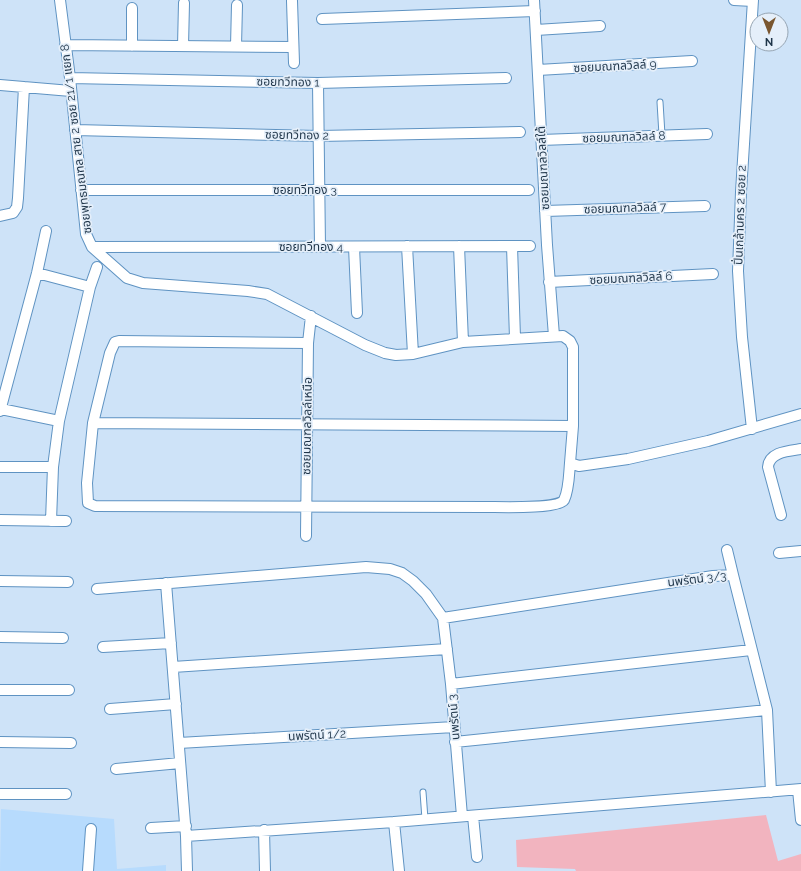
<svg xmlns="http://www.w3.org/2000/svg" width="801" height="871" viewBox="0 0 801 871" font-family="Raleway,'Noto Sans Thai',sans-serif">
	<style>
		.built { fill: #b7dbfd }
		.green { fill: #f2b4bf }
		.lines { fill: none; stroke-linecap: round; stroke-linejoin: round }
		.lane-casing { stroke: #5f93c2; stroke-width: 7 }
		.street-casing { stroke: #5f93c2; stroke-width: 12 }
		.lane { stroke: #fff; stroke-width: 5 }
		.street { stroke: #fff; stroke-width: 10 }
		.labels { text-anchor: middle; stroke-width: 3.5; stroke-linejoin: round; paint-order: stroke }
		.street-label { font-size: 12px; fill: #1f3549; stroke: #e5effa }
	</style>
	<rect width="100%" height="100%" fill="#cee3f8"/>
	<path class="built" d="M1,809l113,10 3,50 49,-4v6h-166z"/>
	<path class="green" d="M766,815l12,46 23,-7v17h-225l-1,-2 -58,-2 -1,-27z"/>
	<g class="lines">
		<g class="lane-casing">
			<path id="lane" d="M660,102l2,33
				M423,792l2,27"/>
		</g>
		<g class="street-casing">
			<path id="street" d="M60,0l10,78 16,156 6,13 35,31 16,5 105,8 19,3 98,51 20,8 11,2 17,-1 50,-12 100,-6 7,5 3,6v79l-3,37 9,3 49,-7 80,-18 93,-27
				M534,0l13,245 7,91
				M734,0l19,1
				M292,1l2,62
				M132,8v38
				M322,19l213,-8
				M536,30l64,-4
				M65,45l228,2
				M183,46l1,-43
				M236,46l1,-41
				M538,70l154,-9
				M70,78l248,5 188,-5
				M318,83l2,164
				M0,85l71,6
				M75,130l244,6 201,-4
				M541,140l166,-6
				M81,190h448
				M545,211l160,-5
				M0,216l13,-3 4,-6 1,-9 6,-111
				M407,246l6,108
				M459,246l4,96
				M512,246l3,92
				M92,247l438,-1
				M354,247l3,66
				M37,273l53,14 -31,134 -6,46
				M549,282l164,-8
				M90,287l7,-20
				M308,343l-189,-2 -4,1 -5,11 -17,70 -6,60 1,20 7,3 393,1c12,0 71,2 76,-7 5,-10 5,-26 6,-37
				M1,409l58,12
				M0,411l37,-138 9,-42
				M93,423l480,3
				M752,429l-10,-92 -4,-66 3,-79 12,-192
				M0,467h53l-2,54
				M781,515l-13,-48c1,-15 20,-16 33,-18
				M0,520l66,1
				M306,536l2,-193 3,-27
				M727,550l6,25
				M779,553l22,-2
				M0,581l68,1
				M166,583l20,253 1,35
				M97,589l269,-22 24,2 12,4 11,8 13,13 17,24 8,66 11,132
				M443,618l270,-42 20,-1 34,135 4,82
				M0,637l63,1
				M103,647l68,-4
				M173,667l274,-18
				M451,684l300,-34
				M0,690h69
				M110,709l66,-5
				M0,742l71,1
				M455,742l312,-32
				M179,743l275,-16
				M116,769l64,-6
				M798,790l3,30
				M0,794h66
				M473,816l4,41
				M394,822l5,49
				M151,828l35,-2
				M264,830l1,41
				M186,836l208,-14 407,-33
				M88,871l3,-42"/>
		</g>
		<use href="#lane" class="lane"/>
		<use href="#street" class="street"/>
	</g>
	<g class="labels">
		<g class="street-label">
			<text transform="translate(615 66) rotate(-3)" y="4">ซอยมณฑลวิลล์ 9</text>
			<text transform="translate(288 82) rotate(1)" y="4">ซอยทวีทอง 1</text>
			<text transform="translate(297 135) rotate(1)" y="4">ซอยทวีทอง 2</text>
			<text transform="translate(624 137) rotate(-2)" y="4">ซอยมณฑลวิลล์ 8</text>
			<text transform="translate(76 139) rotate(-97)" y="4">ซอยพุทธมณฑล สาย 2 ซอย 21/1 แยก 8</text>
			<text transform="translate(543 168) rotate(-93)" y="4">ซอยมณฑลวิลล์ใต้</text>
			<text x="305" y="194">ซอยทวีทอง 3</text>
			<text transform="translate(625 208) rotate(-2)" y="4">ซอยมณฑลวิลล์ 7</text>
			<text transform="translate(740 215) rotate(-88)" y="4">ปิ่นเกล้านคร 2 ซอย 2</text>
			<text x="311" y="251">ซอยทวีทอง 4</text>
			<text transform="translate(631 278) rotate(-3)" y="4">ซอยมณฑลวิลล์ 6</text>
			<text transform="translate(307 426) rotate(-89)" y="4">ซอยมณฑลวิลล์เหนือ</text>
			<text transform="translate(697 579) rotate(-7)" y="4">นพรัตน์ 3/3</text>
			<text transform="translate(454 717) rotate(-94)" y="4">นพรัตน์ 3</text>
			<text transform="translate(317 735) rotate(-3)" y="4">นพรัตน์ 1/2</text>
		</g>
	</g>
	<g transform="translate(769 32) rotate(180)"><circle r="19" fill="#e5effa" stroke="#96a5b3"/>
	<path d="M0-3L7 15L0 10L-7 15Z" fill="#7a562f"/>
	<text y="-6" font-size="11" font-weight="bold" text-anchor="middle" fill="#1f3549">N</text>
	</g>
</svg>
